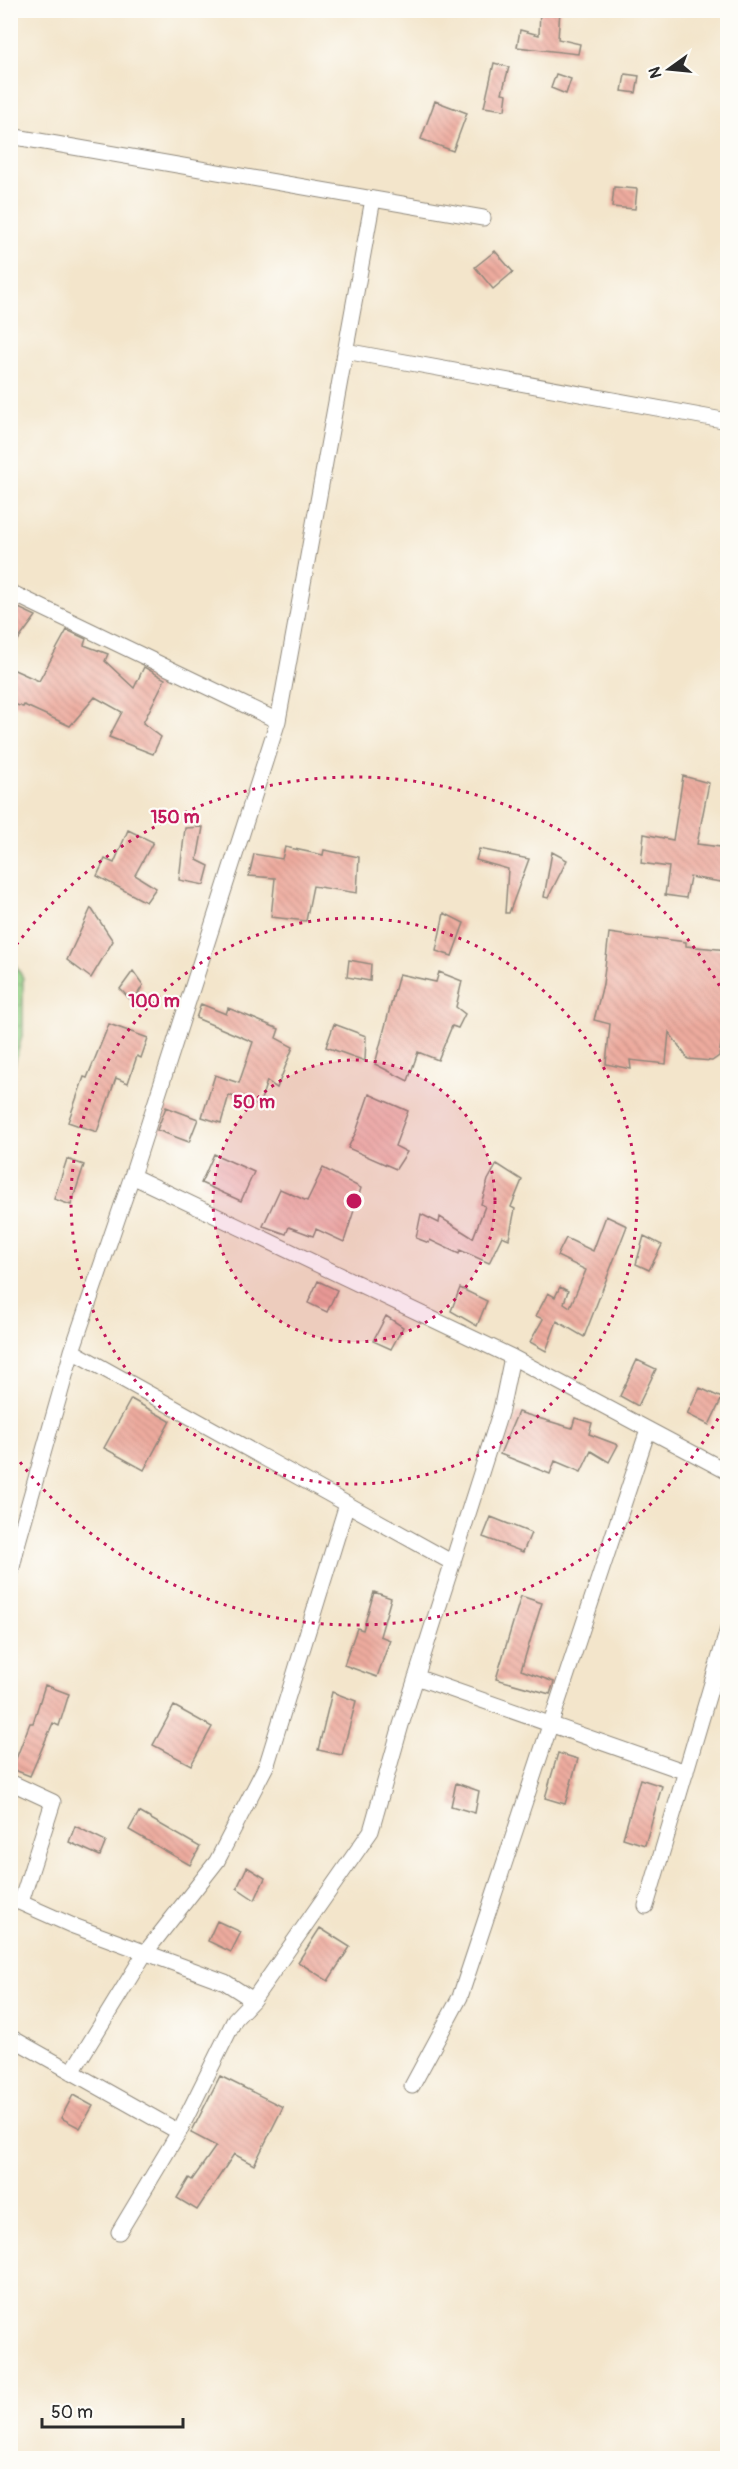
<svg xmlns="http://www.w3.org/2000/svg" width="738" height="2469" viewBox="0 0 738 2469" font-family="Pangolin,sans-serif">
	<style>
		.wetland { fill: url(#wetland-marsh); stroke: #607e58; stroke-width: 1.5 }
		.building { fill: url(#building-back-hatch) }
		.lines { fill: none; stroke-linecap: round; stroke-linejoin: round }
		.street-casing { stroke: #8f887b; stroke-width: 17 }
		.street { stroke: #fff; stroke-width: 15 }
		.ring { fill: none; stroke: #c2185b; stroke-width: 3; stroke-dasharray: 3 6 }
		.centre { fill: #c2185b; stroke: #fdfcf7; stroke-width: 3 }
		.ring-label { font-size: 18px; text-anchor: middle; font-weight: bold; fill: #c2185b; stroke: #fdfcf7; stroke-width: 4.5; stroke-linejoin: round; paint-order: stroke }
	</style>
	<defs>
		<pattern id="wetland-marsh" width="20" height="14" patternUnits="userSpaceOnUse" patternTransform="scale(1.5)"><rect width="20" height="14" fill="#94d085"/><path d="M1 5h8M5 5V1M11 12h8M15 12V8" fill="none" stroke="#79a96d"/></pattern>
		<pattern id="building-back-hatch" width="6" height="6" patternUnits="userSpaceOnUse" patternTransform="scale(1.5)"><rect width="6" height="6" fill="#edab9e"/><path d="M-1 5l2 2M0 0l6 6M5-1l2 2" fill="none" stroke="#cb9388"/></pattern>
	</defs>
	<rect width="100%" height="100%" fill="#fdfcf7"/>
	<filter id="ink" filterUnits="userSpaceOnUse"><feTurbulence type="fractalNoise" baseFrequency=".0167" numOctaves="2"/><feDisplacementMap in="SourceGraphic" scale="12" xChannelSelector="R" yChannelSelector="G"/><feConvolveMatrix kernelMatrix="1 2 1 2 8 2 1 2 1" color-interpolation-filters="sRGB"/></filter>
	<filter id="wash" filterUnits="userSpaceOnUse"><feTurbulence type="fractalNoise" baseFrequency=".008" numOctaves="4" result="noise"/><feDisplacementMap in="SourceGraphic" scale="24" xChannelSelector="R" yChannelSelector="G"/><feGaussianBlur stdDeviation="1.35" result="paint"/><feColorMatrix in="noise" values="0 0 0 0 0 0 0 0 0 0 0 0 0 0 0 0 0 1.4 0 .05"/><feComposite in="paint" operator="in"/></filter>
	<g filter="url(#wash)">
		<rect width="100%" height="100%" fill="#f3e5cb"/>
		<path class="wetland" d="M10,956l13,22v54l-9,34 -3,1z"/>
		<g id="blocks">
			<path class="building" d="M540,10h20l-2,29 22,5 -2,10 -61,-7 3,-17 19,5z
				M494,63l15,4 -7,26 5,1 -2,16 -21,-3z
				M556,74l15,5 -5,15 -15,-6z
				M625,74l14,2 -3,17 -14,-2z
				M435,101l32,12 -14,38 -32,-12z
				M614,187l23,2 -2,20 -23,-2z
				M495,251l18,21 -20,17 -18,-22z
				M10,604l26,12 -26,35z
				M67,630l19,9 -2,6 24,9 -3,7 29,27 10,-21 21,12 -22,44 18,14 -8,17 -44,-17 13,-25 -27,-15 -25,29 -46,-21 -1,2 -13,-4v-35l29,13z
				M683,776l26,7 -12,61 31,4v35l-38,-6 -4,21 -21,-3 4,-28 -28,-4 3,-29 29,6z
				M203,827l-6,33 12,6 -5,19 -25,-5 6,-52z
				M128,830l25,12 -18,33 21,13 -10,14 -49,-26 8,-17 9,4z
				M285,847l38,8 1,-5 35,7 -2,36 -44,-7 -7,35 -35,-4 4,-39 -26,-2 5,-22 28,5z
				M479,849l50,10 -20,54h-4l3,-44 -32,-9z
				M552,852l15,8 -19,38 -4,-1z
				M91,908l22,33 -22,37 -24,-18z
				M444,913l20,10 -12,33 -16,-5z
				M609,933l47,7v-2l30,4v4l42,4v51l-9,55 -7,5 -24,-2 -19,-27 -3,32 -36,-4 1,9 -25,-5 4,-40 -16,-4 9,-36z
				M349,960l22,4 -1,17 -23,-4z
				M133,971l10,14 -10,17 -13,-13z
				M439,972l23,9 -6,26 9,7 -7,14 -6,-2 -14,34 -20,-8 -10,29 -33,-17 24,-90 37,8z
				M201,1004l25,10 2,-6 51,21 -3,9 17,9 -16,41 -10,-7 -8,25 -30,-11 -8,28 -19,-6 13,-42 24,8 14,-41 -57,-24z
				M109,1024l39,14 -7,20 -4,-2 -9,27 -12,-5 -19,54 -29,-10 16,-45 3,1z
				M334,1024l32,12 -1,25 -39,-14z
				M369,1094l39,17 -13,35 12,6 -11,17 -48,-21 8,-16z
				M166,1107l32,12 -9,23 -32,-12z
				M214,1154l40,18 -13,29 -40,-18z
				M67,1159l17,6 -13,40 -17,-6z
				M497,1164l25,16 -11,27 4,2 -6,30 -7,-3 -13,27 -29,-13 -1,4 -29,-14 -1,3 -13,-5 5,-24 18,9 1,-6 33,21 12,-32 -4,-2 7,-24z
				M323,1168l38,20 -17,54 -28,-13 -3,7 -24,-9 -3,7 -23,-8 17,-37 27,12z
				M606,1216l21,10 -43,111 -27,-16 -11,30 -16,-9 13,-23 -7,-3 12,-23 7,4 5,-10 8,4 -4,12 6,4 16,-37 -29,-14 9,-18 27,13z
				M644,1236l18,9 -13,25 -13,-6z
				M318,1281l19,9 -10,22 -19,-9z
				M460,1288l27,13 -10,25 -26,-15z
				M386,1316l17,11 -12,22 -18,-8z
				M637,1360l19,9 -18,37 -18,-10z
				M700,1388l22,10 -13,27 -22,-11z
				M131,1399l39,22 -26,49 -40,-22z
				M518,1412l54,16 3,-10 17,5 -3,11 29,11 -9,17 -18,-11 -10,21 -26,-11 -5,13 -50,-20z
				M491,1517l40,16 -8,19 -40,-15z
				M374,1592l17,6 -11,38 10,4 -13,37 -33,-12 13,-37 6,2z
				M521,1596l21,7 -21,67 33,12 -4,12 -54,-15z
				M45,1685l24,9 -10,32 -6,-3 -23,53 -18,-7 18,-46h3z
				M332,1692l24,9 -14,54 -24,-5z
				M174,1706l38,21 -21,38 -38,-20z
				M558,1753l20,6 -13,45 -20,-6z
				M640,1779l22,7 -17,59 -22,-7z
				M456,1783l23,8 -4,22 -24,-7z
				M139,1812l61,35 -10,18 -61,-35z
				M75,1826l31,15 -6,15 -31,-14z
				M247,1867l18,11 -10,22 -18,-12z
				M217,1921l24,11 -10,20 -23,-11z
				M320,1928l30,19 -22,34 -30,-19z
				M220,2076l63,31 -29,58 -20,-11 -37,56 -20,-12 12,-20 3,2 24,-34 -25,-13z
				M73,2095l20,11 -13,22 -19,-10z"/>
		</g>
	</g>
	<g filter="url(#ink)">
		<use href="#blocks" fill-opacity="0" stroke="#8f887b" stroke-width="1.5"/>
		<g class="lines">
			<g class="street-casing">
				<path id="street" d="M10,136l473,82
					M345,351l383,70
					M10,592l268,129
					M132,1176l380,181 216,115
					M72,1351l381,212
					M10,1576l8,-34 54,-191 60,-175 146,-455 95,-522
					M416,1677l270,95
					M10,1782l43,20 -32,100
					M10,1898l61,27 154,57 28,18
					M646,1906l82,-277
					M10,2037l169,95
					M72,2072l73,-119 72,-92 50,-97 80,-260
					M412,2086l48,-89 188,-567
					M119,2232l60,-100 56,-113 18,-19 118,-169 30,-106 100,-315 11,-53"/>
			</g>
			<use href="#street" class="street"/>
		</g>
	</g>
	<circle cx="354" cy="1201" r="141" fill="#c2185b" fill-opacity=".12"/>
	<g class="ring">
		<circle cx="354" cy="1201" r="141"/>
		<circle cx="354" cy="1201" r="283"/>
		<path d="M727 1403A424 424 0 0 1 11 1450M11 952A424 424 0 0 1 727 999"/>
	</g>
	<circle cx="354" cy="1201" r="9" class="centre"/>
	<g class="ring-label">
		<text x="175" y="823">150 m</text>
		<text x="154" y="1007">100 m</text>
		<text x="254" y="1108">50 m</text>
	</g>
	<rect width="738" height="2469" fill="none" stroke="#fdfcf7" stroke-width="36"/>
	<g transform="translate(669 69) rotate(255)" stroke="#fdfcf7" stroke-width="4.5" paint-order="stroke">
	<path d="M0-4.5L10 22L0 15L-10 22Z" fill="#2b2b2b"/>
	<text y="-9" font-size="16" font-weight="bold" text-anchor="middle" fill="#2b2b2b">N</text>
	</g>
	<path d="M42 2418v9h141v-9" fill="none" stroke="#2b2b2b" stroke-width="3"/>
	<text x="51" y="2418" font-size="18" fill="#2b2b2b" stroke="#fdfcf7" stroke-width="4.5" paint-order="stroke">50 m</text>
</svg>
